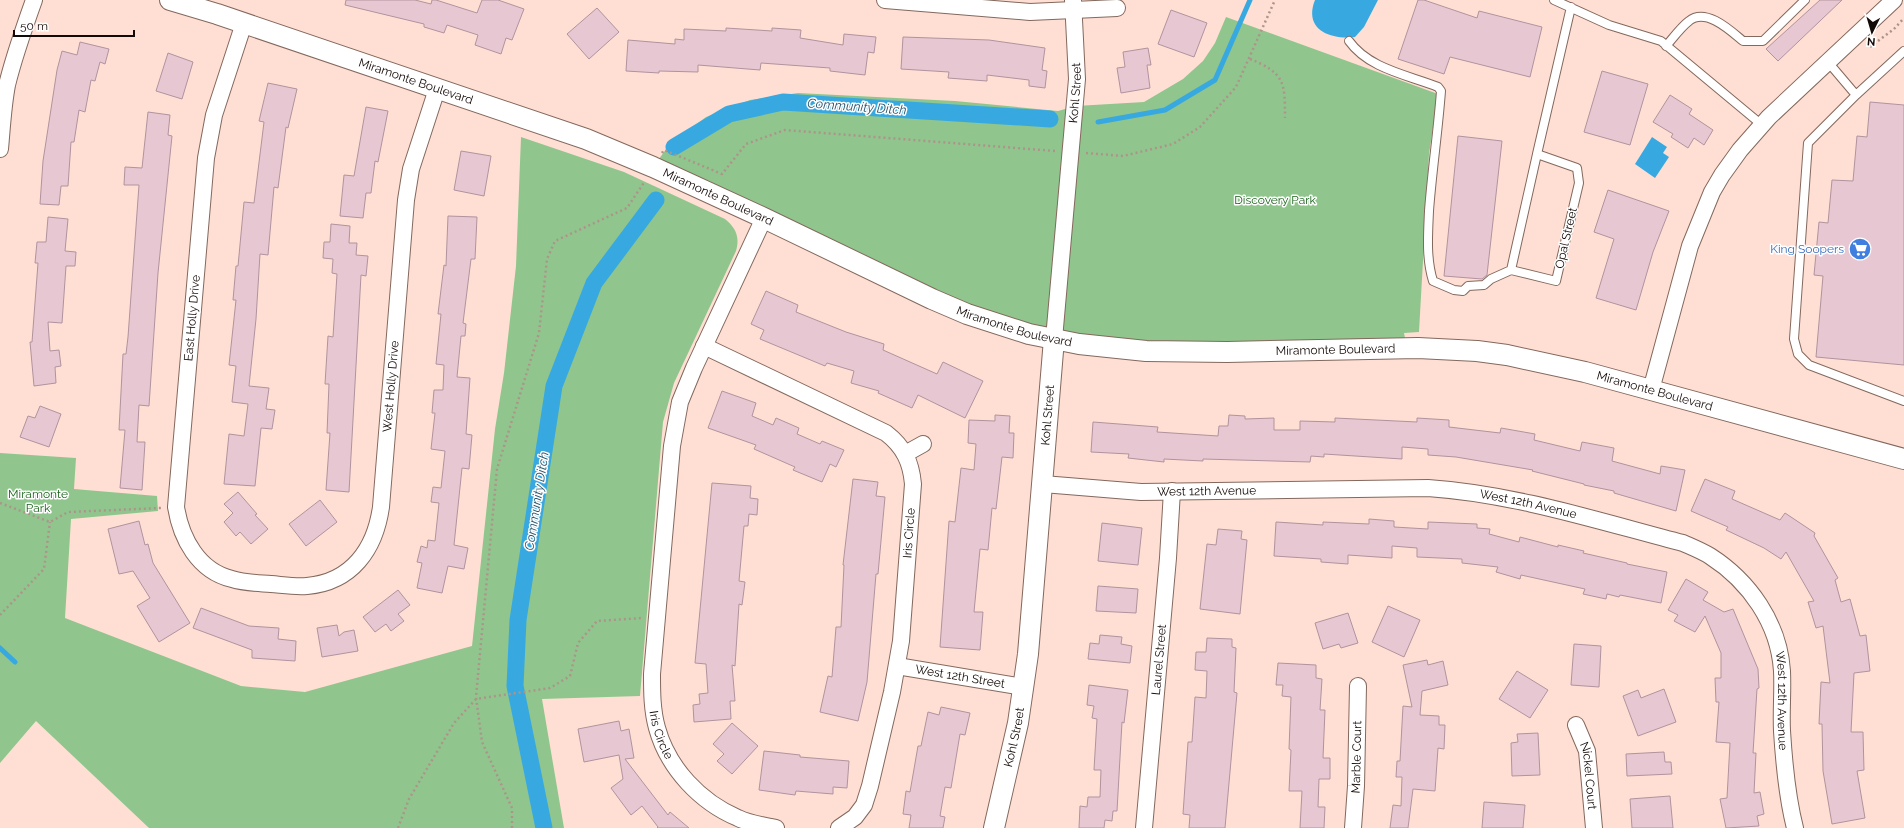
<svg xmlns="http://www.w3.org/2000/svg" width="1904" height="828" viewBox="0 0 1904 828" font-family="Raleway,sans-serif">
	<style>
		.green { fill: #90c68d }
		.water { fill: #38a9e0 }
		.lines { fill: none; stroke-linecap: round; stroke-linejoin: round }
		.stream { stroke: #38a9e0; stroke-width: 5 }
		.canal { stroke: #38a9e0; stroke-width: 17 }
		.building { fill: #e7c7d2; stroke: #b1939e }
		.service-casing { stroke: #83685d; stroke-width: 10 }
		.minor-casing { stroke: #83685d; stroke-width: 18 }
		.tertiary-casing { stroke: #83685d; stroke-width: 22 }
		.path { stroke: #ad948b; stroke-width: 2.5; stroke-dasharray: 2 3; stroke-linecap: butt }
		.service { stroke: #fff; stroke-width: 8 }
		.minor { stroke: #fff; stroke-width: 16 }
		.tertiary { stroke: #fff; stroke-width: 20 }
		.labels { text-anchor: middle; stroke-width: 3; stroke-linejoin: round; paint-order: stroke }
		.street-label { font-size: 12px; fill: #130906; stroke: #fff }
		.park-label { font-size: 12px; fill: #1a621b; stroke: #fff }
		.shop-label { font-size: 12px; fill: #366cbe; stroke: #fff; text-anchor: end }
		.water-label { font-size: 13px; font-style: italic; fill: #2a566e; stroke: #fff }
	</style>
	<rect width="100%" height="100%" fill="#ffdfd3"/>
	<path class="green" d="M1226,17l212,77 -9,60 -10,178 -15,1 3,15 -180,4 -198,-18 -376,-167 17,-23 36,-27 44,-17 48,-7 157,8 103,10 18,-5 68,-4 39,-23 20,-18 12,-18z
		M521,137l103,35 101,47c11,9 15,18 11,32l-62,132 -11,39 -23,274 -98,3 22,129h-415l-113,-107 -36,42v-310l76,5 -2,31 83,7 1,15 -87,8 -6,99 176,68 64,6 167,-46 23,-217 9,-56 12,-107z"/>
	<path class="water" d="M1315,0h63l-14,27 -9,10c-24,3 -52,-7 -40,-37z
		M1652,137l15,10 -4,6 6,4 -14,21 -20,-14z"/>
	<g class="lines">
		<path class="stream" d="M1098,122l67,-12 50,-30 35,-80
			M0,648l15,14"/>
		<path class="canal" d="M674,147l55,-33 54,-12 267,17
			M544,828l-29,-142 3,-66 36,-234 40,-103 62,-83"/>
	</g>
	<path class="building" d="M346,0h69l16,4 1,-4h4l41,13 5,-13h16l26,9 -12,31 -6,-2 -5,16 -26,-9 3,-10 -31,-10 -3,8 -20,-6v-3l-79,-19z
		M1418,0h6l53,18 2,-7 63,16 -12,50 -80,-20 -6,17 -46,-15z
		M1820,0h22l-64,61 -12,-12z
		M597,8l22,24 -30,27 -22,-25z
		M1171,10l36,13 -13,34 -36,-13z
		M726,28l46,3v-3l29,2 -1,8 43,7 1,-11 32,3 -2,16 -6,-1 -3,23 -35,-4v-3l-69,-5 -1,7 -62,-5v7l-39,-1v2l-33,-2 2,-31 47,4v-5l9,1v-11l42,2z
		M903,37l86,3 56,8 -3,22 5,1 -2,17 -16,-2v-6l-42,-5v6l-39,-3 1,-6 -48,-3z
		M80,42l29,7 -4,15 -5,-2 -5,19 -4,-1 -6,32 -6,-2 -5,32h-3l-3,44h-7l-2,19 -19,-1 3,-43 14,-91 5,-19 15,4z
		M1148,48l3,17h-4l3,23 -29,5 -4,-25 8,-1 -2,-15z
		M168,53l25,9 -11,37 -26,-8z
		M1602,71l46,13 -18,61 -46,-13z
		M268,83l29,6 -9,39 -2,-1 -8,61 -4,-1 -6,68 -8,-1 -4,65 -7,67 20,2 -3,21 9,1 -3,19 -11,-1 -6,58 -31,-2 5,-50 15,2 4,-32 -16,-2 4,-36 -7,-1 7,-65h-3l3,-34h2l6,-64 10,1 10,-81 -5,-1z
		M1670,95l22,14 -3,5 24,16 -9,15 -10,-7 -6,10 -17,-11 2,-3 -20,-12z
		M1870,102l34,3v260l-88,-8 7,-81 -9,-1 5,-53 9,1 4,-43 21,1 4,-45 10,1z
		M366,107l22,4 -10,51 -3,-1 -4,32h-5l-3,25 -23,-2 4,-41 10,1z
		M148,112l22,3 -2,20 4,1 -14,137 -9,133 -10,-1 -2,37h8l-3,48 -22,-2 5,-58h-6l4,-76h3l2,-17 11,-152h-15l1,-18 17,1z
		M1458,136l44,5 -15,134 -5,4 -38,-3z
		M461,151l30,5 -7,40 -30,-6z
		M1608,190l61,21 -16,41 -17,58 -40,-12 18,-59 -20,-7z
		M448,216l29,1 -2,42h-4l-8,64 3,1 -1,12h-4l-4,41 13,1 -4,56 6,1 -3,34 -7,-1 -8,77 14,3 -4,21 -16,-3 -6,27 -25,-5 5,-25 -5,-1 4,-16 6,2 1,-8 7,1 4,-38 -8,-1 2,-15 8,1 4,-37 -14,-2 4,-36h-3l2,-23h9l1,-25 -8,-1 5,-50h-3l6,-49 2,1z
		M48,217l20,2 -3,32 11,1 -1,14h-9l-4,57 -14,-1 2,29 9,-1 2,16 -6,1 1,16 -22,3 -4,-44h2l6,-79h-3l2,-21h9z
		M331,224l19,2 -1,17h8l-1,12 12,1 -2,20 -5,-1 -12,217 -23,-2 4,-57h-3l2,-49h-4l3,-48 5,1 4,-63 -5,-1 1,-14 -10,-1 1,-16h6z
		M766,291l32,14 -2,7 50,20 38,12 -1,6 54,24 6,-12 40,19 -18,37 -47,-23 -6,13 -34,-15 1,-2 -28,-8 3,-12 -27,-8 -2,3 -65,-27 4,-9 -13,-6z
		M722,391l34,12 -4,13 21,9 3,-7 23,10 -2,6 23,10 2,-3 22,9 -8,17 -6,-3 -8,18 -29,-12 2,-3 -41,-18 2,-4 -48,-17z
		M40,406l21,8 -12,33 -29,-10 8,-21 7,2z
		M995,415l15,1 -1,17h5l-1,25 -11,-1 -6,52 -4,-1 -4,42 -8,-1 -6,63h9l-3,38 -40,-3 9,-126 6,1 6,-54 13,2 2,-26 -8,-1 1,-23 26,1z
		M1229,415l16,1v3l29,-1v12h26v-9l35,1v-4l82,4v-4l32,2v7l51,6 1,-5 34,6 -1,6 46,11 2,-9 32,6 -2,13 48,13 1,-8 24,4 -9,41 -62,-18v-2l-30,-6v-1l-52,-13 1,-1 -77,-13 -28,-2v-6l-26,-2v12l-78,-5v3l-13,-1 -1,6 -107,-3v2l-39,-2v3l-36,-4 1,-4 -38,-2 2,-30 65,5 -1,5 61,4 1,-10h9z
		M853,479l25,3 -2,14 9,1 -7,77h-2l-9,108 -9,39 -38,-9 8,-36 4,1 4,-50h5l3,-62h-1z
		M1705,479l30,12 -3,8 48,21 5,-7 30,20 -1,3 24,42 -3,2 6,22 9,-3 10,37 6,-1 4,36 -16,2 -3,59h12l1,38 -7,1 8,47 -33,6 -9,-53 -1,-47h-3l2,-42 9,1 -7,-57 -7,2 -8,-26 6,-1 -28,-49 -5,7 -17,-11 -38,-18 2,-3 -37,-16z
		M712,483l39,3 -1,12 8,1 -1,16 -8,-1 -1,12h-4l-5,55 6,1 -3,23 -3,-1 -4,62 -3,-1 3,36h-5l1,18 -37,3 -1,-17 7,-1 -1,-10 9,-1 -2,-29 -11,-1z
		M238,492l19,22 -2,1 13,14 -17,15 -11,-12 -4,4 -12,-14 9,-9 -9,-9z
		M320,500l17,22 -31,24 -17,-22z
		M1369,519l25,2v6l34,2v-7l49,2v4l13,1 -1,5 30,8 1,-5 38,10v-2l26,6 -1,2 44,10v1l40,8 -6,31 -41,-8 -1,2 -12,-3 -1,5 -23,-5 2,-5 -64,-14 -1,4 -24,-7 2,-5 -36,-4v-4l-45,-2v-9l-25,-2v12l-44,-3v9l-27,-2v-3l-47,-3 2,-34 47,3v-3l46,2z
		M139,521l6,24 3,-1 5,19 37,60 -31,19 -22,-36 13,-8 -17,-27 -14,3 -11,-45z
		M1102,523l40,5 -4,37 -40,-4z
		M1218,529l24,2 -1,8 6,1 -7,74 -40,-5 7,-65 9,1z
		M1686,579l22,13 -5,8 21,12 9,-3 25,60 1,19 -2,1 -4,64h3l-2,40 6,-1 4,22 -7,2 2,10 -33,2 -6,-29 7,-1 3,-55 -14,-1 3,-40h-3l-1,-24h6v-25l-16,-37 -10,16 -21,-11 4,-6 -10,-5z
		M1098,586l40,3 -2,24 -40,-2z
		M398,590l12,15 -12,9 6,7 -13,10 -5,-7 -11,8 -12,-15z
		M1388,606l32,14 -16,37 -32,-15z
		M201,608l48,18 30,2 -1,11 18,2 -1,20 -43,-3v-8l-59,-22z
		M1348,613l10,30 -17,5 -2,-4 -16,5 -8,-26z
		M337,625l2,11 5,-4 10,-2 4,21 -36,6 -5,-29z
		M1100,635l22,2 -1,7 11,2 -2,17 -42,-4 2,-16 9,1z
		M1207,638l25,1v8l4,1 -2,44 3,1 -12,135h-36l1,-13 -7,-1 5,-72h4l3,-45 11,1 1,-27 -12,-1 1,-18h10z
		M1574,644l27,2 -2,41 -28,-2z
		M1427,660l1,5 15,-4 5,24 -26,6 -2,24 19,1v9h6l-1,24 -6,-1 -3,43 -22,-2 -5,39h-18l3,-23 8,1 1,-29h-6l1,-16h3l3,-55 9,1 -9,-42z
		M1278,663l38,2v13l6,1 -2,31h5l-2,48h7v21h-11l-1,28h7l-1,21h-24l2,-37h-13l2,-41 -2,-1 2,-52 -9,-1 1,-11h-7z
		M1517,671l31,19 -18,28 -31,-19z
		M1089,685l39,5 -4,33 -2,-1 -5,89h-4l-1,10 -7,-1 -1,8h-25l1,-22 7,1 1,-10h12l1,-27h-7l3,-51 -5,-1 2,-12 -7,-1z
		M1664,689l12,33 -38,14 -15,-40 15,-6 3,8z
		M941,707l29,6 -5,22 -5,-1 -9,54 -6,-1 -5,29 5,1 -2,11h-34l2,-13 -8,-1 3,-23 4,1 8,-46h3l7,-34 11,3z
		M619,721l2,10 8,-2 5,29 -9,1 43,56 2,-3 19,16h-32l1,-1 -16,-21 -11,9 -20,-27 12,-9 -4,-24 -35,7 -6,-33z
		M732,723l26,23 -26,28 -15,-13 7,-7 -11,-10z
		M1538,733l2,42 -28,1 -1,-33 7,-1 -1,-8z
		M764,751l36,4v2l49,4 -2,27 -14,-1v7l-37,-3 -1,4 -36,-5z
		M1664,752l1,10h6l1,12 -45,2 -1,-22z
		M1670,796l3,32h-41l-2,-29z
		M1484,802l41,3 -2,23h-41z"/>
	<g class="lines">
		<g class="service-casing">
			<path id="service" d="M1554,0l55,25 52,16 101,84
				M1349,41c20,28 59,34 89,46l3,4c-3,40 -9,80 -12,120 -1,24 -3,47 4,70l21,9 9,1 5,-5 16,-1 7,-6 20,-9
				M1666,46c7,-8 15,-19 23,-25 17,-14 42,10 54,20h20l42,-41
				M1828,62l28,33 48,-44
				M1856,95l-48,48 -14,196 4,15 11,11 95,36
				M1537,154l40,14 2,15 -23,98 -45,-11z
				M1537,154l34,-147"/>
		</g>
		<g class="minor-casing">
			<g id="minor">
				<path d="M885,0l145,12 87,-4"/>
				<path id="s1" d="M244,23l-30,92 -8,43 -30,349c5,31 22,64 56,72 12,4 26,4 39,5 12,1 24,3 36,2 45,-4 68,-37 74,-79l25,-307 5,-31 26,-80"/>
				<path d="M0,149c2,-22 3,-43 7,-64 7,-29 17,-57 27,-85"/>
				<path id="s2" d="M764,218l-70,150 -14,34 -8,44 -20,228c0,18 0,36 5,54 11,40 43,74 81,90 12,6 25,7 38,10"/>
				<path id="s3" d="M1054,339l23,-260 -4,-79"/>
				<path d="M704,346l182,87c18,14 25,29 27,51l-12,157 -9,51 -22,94 -6,19 -9,12 -16,11"/>
				<path d="M1651,390l39,-144 22,-54 10,-17 18,-25 29,-33 125,-117"/>
				<path d="M905,454l18,-10"/>
				<path id="s4" d="M1043,484l98,8 287,-4c87,6 170,33 255,55 9,4 19,8 27,13 39,25 69,67 72,115 1,20 -1,40 0,60 2,32 5,66 13,97"/>
				<path id="s5" d="M897,666l126,21"/>
				<path id="s6" d="M1576,725l11,26 7,77"/>
				<path id="s7" d="M1144,828l24,-270 4,-67"/>
				<path id="s8" d="M1353,828l3,-42 2,-100"/>
			</g>
		</g>
		<g class="tertiary-casing">
			<g id="tertiary">
				<path id="s9" d="M170,0l47,14 369,125 67,28 111,51 168,81 35,15 62,20 50,10 67,7 81,1 191,-4 59,3 30,4 78,17 319,87"/>
				<path id="s10" d="M994,828l24,-105 10,-69 26,-315"/>
			</g>
		</g>
		<path class="path" d="M1870,47l24,-18 10,-11
			M1250,59c35,14 35,24 35,59
			M662,153l2,-3 58,24 24,-30 39,-14 270,21
			M1086,153l37,3 50,-12 27,-17 36,-40 39,-87
			M0,503l50,19 18,-10 93,-4
			M0,615l44,-46 6,-47
			M398,828l11,-29 45,-76 22,-24 74,-11 20,-12 8,-33 19,-22 45,-3
			M512,828v-20l-30,-66 -6,-45 21,-228 42,-136 8,-74 8,-18 72,-33 18,-27"/>
		<use href="#service" class="service"/>
		<use href="#minor" class="minor"/>
		<use href="#tertiary" class="tertiary"/>
	</g>
	<defs>
		<g id="supermarket-disc" transform="scale(1.15)"><circle r="9.5" fill="#3f7fe0" stroke="#fff"/><path d="M-6-5.5h2.5l.6 2H6L4.5 2H-2.5L-4.4-4H-6ZM-1.5 3.2a1.3 1.3 0 1 0 .1 0ZM3 3.2a1.3 1.3 0 1 0 .1 0Z" fill="#fff"/></g>
	</defs>
	<g fill-rule="evenodd">
		<use href="#supermarket-disc" x="1860" y="249"/>
	</g>
	<g class="labels">
		<g class="street-label">
			<text dy="4" stroke="none"><textPath href="#s9" startOffset="259">Miramonte Boulevard</textPath></text>
			<text dy="4" stroke="none"><textPath href="#s3" startOffset="247">Kohl Street</textPath></text>
			<text dy="4" stroke="none"><textPath href="#s9" startOffset="583">Miramonte Boulevard</textPath></text>
			<text transform="translate(1566 238) rotate(-77)" y="4">Opal Street</text>
			<text transform="translate(192 318) rotate(-85)" y="4">East Holly Drive</text>
			<text dy="4" stroke="none"><textPath href="#s9" startOffset="907">Miramonte Boulevard</textPath></text>
			<text dy="4" stroke="none"><textPath href="#s9" startOffset="1231">Miramonte Boulevard</textPath></text>
			<text dy="4" stroke="none"><textPath href="#s1" startOffset="902">West Holly Drive</textPath></text>
			<text dy="4" stroke="none"><textPath href="#s9" startOffset="1555">Miramonte Boulevard</textPath></text>
			<text dy="4" stroke="none"><textPath href="#s10" startOffset="417">Kohl Street</textPath></text>
			<text dy="4" stroke="none"><textPath href="#s4" startOffset="164">West 12th Avenue</textPath></text>
			<text dy="4" stroke="none"><textPath href="#s4" startOffset="487">West 12th Avenue</textPath></text>
			<text transform="translate(909 533) rotate(-86)" y="4">Iris Circle</text>
			<text dy="4" stroke="none"><textPath href="#s7" startOffset="169">Laurel Street</textPath></text>
			<text dy="4" stroke="none"><textPath href="#s5" startOffset="64">West 12th Street</textPath></text>
			<text dy="4" stroke="none"><textPath href="#s4" startOffset="847">West 12th Avenue</textPath></text>
			<text dy="4" stroke="none"><textPath href="#s2" startOffset="538">Iris Circle</textPath></text>
			<text dy="4" stroke="none"><textPath href="#s10" startOffset="93">Kohl Street</textPath></text>
			<text dy="4" stroke="none"><textPath href="#s8" startOffset="71">Marble Court</textPath></text>
			<text dy="4" stroke="none"><textPath href="#s6" startOffset="53">Nickel Court</textPath></text>
		</g>
		<g class="park-label">
			<text x="1275" y="204">Discovery Park</text>
			<text x="38" y="498">Miramonte<tspan x="38" dy="14">Park</tspan></text>
		</g>
		<g class="shop-label">
			<text x="1844" y="253">King Soopers</text>
		</g>
		<g class="water-label">
			<text transform="translate(857 106) rotate(4)" y="5">Community Ditch</text>
			<text transform="translate(536 501) rotate(-81)" y="5">Community Ditch</text>
		</g>
	</g>
	<g transform="translate(1872 32) rotate(185)" stroke="#ffffff" stroke-width="3" paint-order="stroke">
	<path d="M0-3L7 15L0 10L-7 15Z" fill="#130906"/>
	<text y="-6" font-size="11" font-weight="bold" text-anchor="middle" fill="#130906">N</text>
	</g>
	<path d="M14 30v6h120v-6" fill="none" stroke="#130906" stroke-width="2"/>
	<text x="20" y="30" font-size="12" fill="#130906" stroke="#ffffff" stroke-width="3" paint-order="stroke">50 m</text>
</svg>
